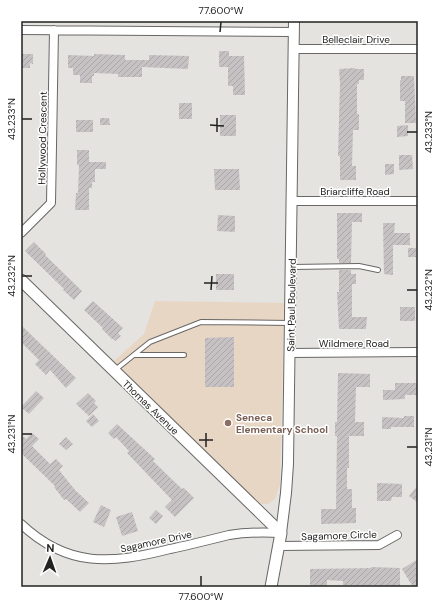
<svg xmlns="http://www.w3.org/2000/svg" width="439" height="608" viewBox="0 0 439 608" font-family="'DM Sans',sans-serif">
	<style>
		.education { fill: #e8d6c5 }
		.building { fill: url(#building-hatch) }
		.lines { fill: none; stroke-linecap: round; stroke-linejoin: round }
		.service-casing { stroke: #686765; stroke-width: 6 }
		.minor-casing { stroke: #686765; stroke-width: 10 }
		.tertiary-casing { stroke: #686765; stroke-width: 12 }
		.secondary-casing { stroke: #686765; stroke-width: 13 }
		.service { stroke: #fff; stroke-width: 4 }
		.minor { stroke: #fff; stroke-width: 8 }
		.tertiary { stroke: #fff; stroke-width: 10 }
		.secondary { stroke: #fff; stroke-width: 11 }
		.ticks { fill: none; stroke: #222221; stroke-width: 1.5 }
		.education-dot { fill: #8d6e63; stroke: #fff; stroke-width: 1.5 }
		.labels { text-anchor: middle; stroke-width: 3; stroke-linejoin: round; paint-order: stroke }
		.street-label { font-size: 10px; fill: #222221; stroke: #fff }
		.education-label { font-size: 10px; font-weight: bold; fill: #785e54; stroke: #fff; text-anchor: start }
		.neatline { fill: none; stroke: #222221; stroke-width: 1.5 }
		.ticks-label { font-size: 10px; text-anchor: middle; fill: #222221 }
	</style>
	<defs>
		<pattern id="building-hatch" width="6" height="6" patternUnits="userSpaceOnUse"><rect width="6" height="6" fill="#c6c2c4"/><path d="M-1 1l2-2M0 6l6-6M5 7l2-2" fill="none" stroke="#aaa6a8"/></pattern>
	</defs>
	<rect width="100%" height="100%" fill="#e4e3e0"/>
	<path class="education" d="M155,301l129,2 -4,181 -5,15 -7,5h-12l-5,-4 -137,-139 30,-27z"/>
	<path class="building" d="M219,51h10v5h15l1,39h-12v-9h-5v-19h-9z
		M21,54h12v10l-3,-1v5h-9z
		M94,54l31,1v5h24v-5l40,1 -1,13 -46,-2v10h-24v-3l-24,-1v3h-2v7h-12v-8h-7v-7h-5v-13l26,1z
		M355,68v1h9v11h-5v4h-2v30h2v16h-6l-1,36h4v14h-16v-24h-2l2,-73 -1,-14z
		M401,76h13l2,47h-11v-22h-5v-21h1z
		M179,103h13v16h-13z
		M220,115h16v21h-16z
		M100,118h9l1,7h-10z
		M76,120h17v12h-17z
		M408,125v11l-11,1v-11z
		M77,150h12v12h17v7h-11v13h-3v6h-3v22h-14l1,-17h2l1,-28h-2z
		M399,155h13l1,14 -14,1z
		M385,164h9v10l-9,1z
		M214,169h25l1,21h-25z
		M337,213h25v9h-10l-1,41h-12v-4h-2z
		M218,215l17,1v16l-18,-1z
		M383,223h12l-1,10h16v12h-17v30l-9,-1z
		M34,242l12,12 -1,1 37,36 -8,9 -11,-10 1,-1 -39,-38z
		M408,248h8v9h-8z
		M339,270h12v4h5v10h-4v33h15l-1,12h-27l-2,-37h2z
		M216,274h18v16h-18z
		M93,301l30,27 -5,5 3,3 -6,5 -2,-2h-1l-10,-10 1,-1 -19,-18z
		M400,307h15v14h-15z
		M21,325l55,53 -10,10 -16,-18 -4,5 -11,-11 4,-4 -18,-18z
		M234,337v50h-29v-49z
		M338,373l32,1v13h-14l-1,35h9v14h-15v32h-2v21h5v19h4v15l-35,1v-15h15l1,-73h-2v-14h2z
		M395,383h23v12h-13v4l-22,1v-10h12z
		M36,391l8,7 -15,16 -8,-7z
		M88,393l8,8 -2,2 4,4 -9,9 -13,-12z
		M93,414l6,7 -7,6 -6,-6z
		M404,416h10v11h-23v2h-9v-12l22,1z
		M117,424l38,35 -2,2 29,28 2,-1 10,10 -19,19 -10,-10 7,-7 -45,-47 2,-2 -13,-14 -2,2 -6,-6z
		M32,433l7,6 -7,7 18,18 6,-5 7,7 -4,4 16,20 14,13 -9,9 -14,-13 -2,1 -10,-13 1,-1 -34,-33v-19l5,5z
		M66,437l7,7 -7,6 -7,-6z
		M377,483l25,1v13h-10l-1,4h-14z
		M418,485v18l-9,-7z
		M101,505l10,5 -7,17 -11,-5z
		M156,510l7,6 -7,8 -7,-6z
		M132,512l6,19 -16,5 -6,-19z
		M418,559v28h-5l-11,-18z
		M371,567l29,1v18l-57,-1v-4l-16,-1v7h-17v-18l61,-1z"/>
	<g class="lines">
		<g class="service-casing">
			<path id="service" d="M292,267l67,-1 19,4
				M135,355h49
				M115,370l35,-28 51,-20 89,1"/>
		</g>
		<g class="minor-casing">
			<path id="minor" d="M21,30l273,2
				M294,49h124
				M292,201h126
				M21,233l30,-30 3,-173
				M290,353l128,-1
				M21,524c47,44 90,40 149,25 19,-4 39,-9 59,-14 18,-3 34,-3 52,-2
				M279,546l100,-1 18,-10"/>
		</g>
		<g class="tertiary-casing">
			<path id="tertiary" d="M281,533l5,-40 2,-29 6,-443"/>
		</g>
		<g class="secondary-casing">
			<path id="secondary" d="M21,280l260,253 -10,54"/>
		</g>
		<use href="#service" class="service"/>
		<use href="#minor" class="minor"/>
		<use href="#tertiary" class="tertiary"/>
		<use href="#secondary" class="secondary"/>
	</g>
	<path class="ticks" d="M220,32l1,-10M22,119h10M210,125l14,1M217,132v-14M407,132h10M22,276h10M204,283h14M211,290l1,-14M407,290h10M22,434h10M199,440h14M206,447v-14M407,447h10M201,586v-10"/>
	<circle class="education-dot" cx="228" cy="423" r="4"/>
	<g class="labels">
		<g class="street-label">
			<text x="356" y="43">Belleclair Drive</text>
			<text transform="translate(42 138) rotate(-89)" y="4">Hollywood Crescent</text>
			<text x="355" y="195">Briarcliffe Road</text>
			<text transform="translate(291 305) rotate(-89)" y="4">Saint Paul Boulevard</text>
			<text x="354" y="347">Wildmere Road</text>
			<text transform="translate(151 407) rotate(44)" y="4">Thomas Avenue</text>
			<text transform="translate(339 535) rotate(-2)" y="4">Sagamore Circle</text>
			<text transform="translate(156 541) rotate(-12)" y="4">Sagamore Drive</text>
		</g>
		<g class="education-label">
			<text x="236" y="421">Seneca<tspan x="236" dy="12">Elementary School</tspan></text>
		</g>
	</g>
	<rect width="439" height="608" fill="none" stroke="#ffffff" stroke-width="44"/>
	<g transform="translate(50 558) rotate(2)" stroke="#ffffff" stroke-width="3" paint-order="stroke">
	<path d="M0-3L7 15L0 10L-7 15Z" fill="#222221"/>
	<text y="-6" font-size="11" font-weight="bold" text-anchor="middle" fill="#222221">N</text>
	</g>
	<rect x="22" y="22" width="395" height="564" class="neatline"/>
	<g class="ticks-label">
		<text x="221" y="14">77.600°W</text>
		<text transform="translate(11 119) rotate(-90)" y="4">43.233°N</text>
		<text transform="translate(428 132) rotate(-90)" y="4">43.233°N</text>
		<text transform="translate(11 276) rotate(-90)" y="4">43.232°N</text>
		<text transform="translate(428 290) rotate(-90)" y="4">43.232°N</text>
		<text transform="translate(11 434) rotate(-90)" y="4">43.231°N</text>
		<text transform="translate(428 447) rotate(-90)" y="4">43.231°N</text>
		<text x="201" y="600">77.600°W</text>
	</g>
</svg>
